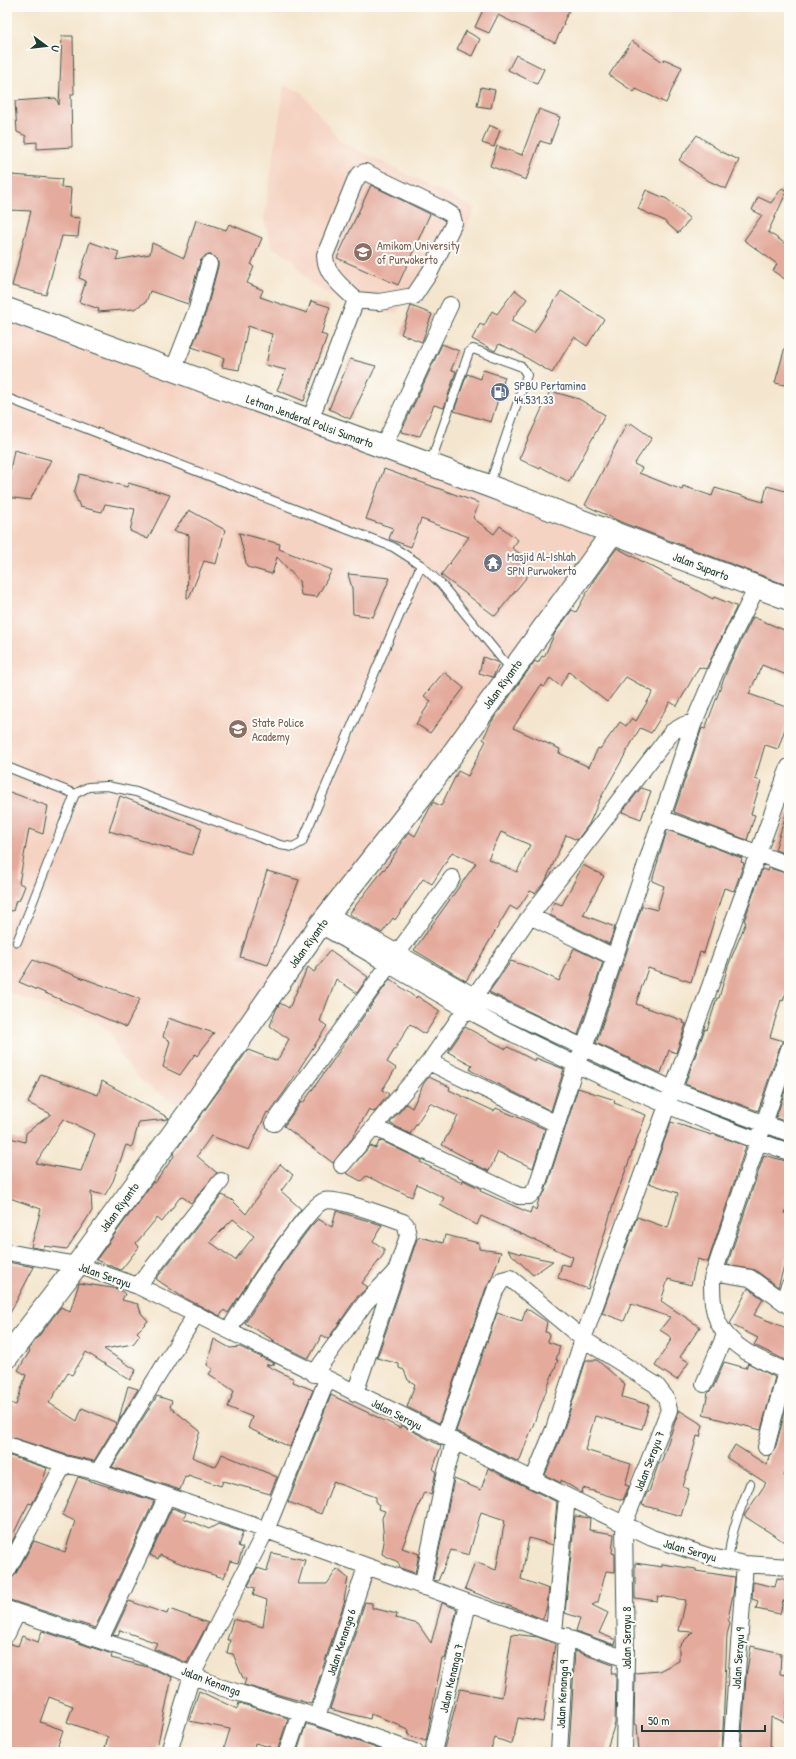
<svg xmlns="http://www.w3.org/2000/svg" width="796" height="1759" viewBox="0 0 796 1759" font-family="'Patrick Hand',sans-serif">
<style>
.built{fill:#f5d3c2}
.building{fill:#e4ab9d;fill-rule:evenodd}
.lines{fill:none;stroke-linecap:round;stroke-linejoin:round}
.lane-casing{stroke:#3f564b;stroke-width:10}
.street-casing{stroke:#3f564b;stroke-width:18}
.secondary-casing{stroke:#3f564b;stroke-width:24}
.path{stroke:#3f564b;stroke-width:2.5;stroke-dasharray:3 3;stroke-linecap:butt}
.lane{stroke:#fff;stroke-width:8}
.street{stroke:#fff;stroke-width:16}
.secondary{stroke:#fff;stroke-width:22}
.labels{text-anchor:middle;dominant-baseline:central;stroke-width:4;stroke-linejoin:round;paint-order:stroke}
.education-label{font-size:12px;fill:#785e54;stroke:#fdfcf7;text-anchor:start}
.service-label{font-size:12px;fill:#4e5e75;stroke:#fdfcf7;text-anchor:start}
.street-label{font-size:12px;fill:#1f3d34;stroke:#fdfcf7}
.worship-label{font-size:12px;fill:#5b616d;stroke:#fdfcf7;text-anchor:start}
</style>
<rect width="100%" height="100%" fill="#fdfcf7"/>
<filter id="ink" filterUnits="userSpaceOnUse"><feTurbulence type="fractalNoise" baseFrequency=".025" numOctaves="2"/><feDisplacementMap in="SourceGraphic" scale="8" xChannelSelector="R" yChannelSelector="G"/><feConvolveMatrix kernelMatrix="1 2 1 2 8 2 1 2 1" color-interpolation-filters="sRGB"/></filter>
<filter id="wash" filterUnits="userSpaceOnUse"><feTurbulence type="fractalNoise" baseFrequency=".012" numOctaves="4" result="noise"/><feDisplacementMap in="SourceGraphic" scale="16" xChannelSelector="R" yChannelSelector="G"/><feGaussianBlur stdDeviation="0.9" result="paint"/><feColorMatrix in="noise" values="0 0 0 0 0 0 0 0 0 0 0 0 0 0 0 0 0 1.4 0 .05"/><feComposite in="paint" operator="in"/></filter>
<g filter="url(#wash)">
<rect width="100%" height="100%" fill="#f4e6ce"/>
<path class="built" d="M284 86 301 91 340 141 475 208 467 228 453 246 430 267 397 313 364 311 324 412 306 405 347 305 309 282 291 258 272 247 264 220Z
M7 309 613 532 188 1113 140 1080 120 1055 111 1033 93 1018 54 1008 7 992Z"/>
<g id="blocks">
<path class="building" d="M482 7H571L563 23 564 24 555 43 498 15 489 33 475 27 484 8Z
M466 31 480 39 472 56 457 49Z
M62 36H73L74 94H71L72 147 37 149V142L26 143V136L17 132 15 101 56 98 59 105Z
M632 41 663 62 664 59 682 67 666 103 636 89 634 92 609 75Z
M516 55 544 69 537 84 508 70Z
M481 87 495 90 491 108 477 106Z
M539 109 560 117 550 144 540 141 526 180 490 166 497 146 522 155Z
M489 125 500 130 494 147 482 143Z
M697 135 722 152 739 160 726 189 709 181 679 160Z
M12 175 62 179 61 187 71 188 69 217 80 218 78 237 62 236 46 295 12 286 31 211 9 210Z
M371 185 430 214 398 285 337 258Z
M782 188 787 191 768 232 789 246V282L773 271 777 264 744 240 762 215 752 210 758 197 771 203Z
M646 190 667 199 690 219 678 233 663 220 638 209Z
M196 220 226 230 229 224 262 238 251 265 254 267 247 283 263 290 260 297 307 313 311 301 330 307 321 334 327 336 304 401 277 390 286 370 266 365 272 334 248 326 239 370 222 367 224 358 192 347 206 312 218 266V261L212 255H206L200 261 188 304 150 291 146 302 134 309 98 312 99 309 79 302 86 281 79 278 90 242 119 252 116 260 150 254 152 243 184 258Z
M515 290 527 299 511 321 534 333 561 291 604 319 587 346 574 337 552 373 513 350 499 344 495 351 472 339 480 324 484 326 492 311 497 314Z
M411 306 432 314 422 342 401 334Z
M442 344 459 351 451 370 456 371 444 408 434 405 420 436 401 432Z
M785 347 789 348V386L775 383Z
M350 359 376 366 350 419 329 409Z
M483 370 505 377 491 422 454 411 467 374 481 379Z
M550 391 579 399 605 415 569 482 541 467 540 469 519 459Z
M627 423 630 425 631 423 652 438 634 464 642 468 639 473 682 490 683 486 712 496 715 488 763 502 767 486 789 492V586L621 522 585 505Z
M14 450 51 460 30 500 7 497V486Z
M384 469 479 503 473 518 494 534 500 526 518 540 512 548 528 559 522 567 530 573 495 616 441 575 469 537 421 519 411 547 389 539 393 528 366 519Z
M80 474 127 487 128 483 170 495 148 539 130 531 135 509 105 504 102 512 80 507 74 493Z
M189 510 225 530 216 564 204 561 189 598H187L189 535 174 531Z
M239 533 280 544 279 549 332 570 317 597 301 595 299 581 277 557 272 574 247 567Z
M617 548 713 599 714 597 736 606V608L706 669 699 667 677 706 670 702 651 733 640 728 600 799 589 824 577 840 566 835 545 882 535 893 530 891 517 910 510 906 466 981 414 950 476 863 452 852 432 884 423 879 395 920 393 918 382 933 349 914 384 869H385L409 832 415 836 433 802 441 806 458 771 468 776 486 741 483 739 492 721 535 661 538 663 542 656 544 657 555 633 572 610 576 612 594 580ZM569 672 607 702 626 677 653 692 636 721 632 718 626 726 620 722 600 749 598 748 589 767 559 753 560 749 513 728 541 685 544 687 550 678 560 686ZM501 832 530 845 517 872 488 859Z
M348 574 390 578 373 617 353 614 352 588Z
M753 617 789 632V676L762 665 749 694 789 708V717L778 749 765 745 755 779 761 781 751 814 755 815 747 840 674 812 702 728 705 729 729 665Z
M483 657 499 663 493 677 479 673Z
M444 672 464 688 430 733 416 724 431 701 424 696Z
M641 788 651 791 641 819 622 812Z
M7 791 48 806 43 834 29 829 19 883 25 886 19 901 16 900 13 911 7 910Z
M120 796 202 828 192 855 109 831Z
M786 814 789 815V855L775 850Z
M667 830 742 858 741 862 744 863 734 891 724 888 704 953 700 952 691 982 648 968 636 1004 684 1021 683 1023 686 1024 676 1053 669 1050 661 1073 596 1043 642 906 657 910 664 886 652 881Z
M583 865 604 876 583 915 615 927 609 944 550 915 554 902 562 905Z
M769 868 789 874V984L783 1001 781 1000 770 1037 784 1041 780 1046 758 1111 685 1084 705 1029 707 1030 717 998H719L728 966 746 922 744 921 762 869 768 871Z
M267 871 299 880 268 965 240 957Z
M574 948 603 962 578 1035 489 992 511 961 532 968 559 981Z
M330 950 368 977 357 993 336 979 320 1021 327 1026 285 1091 269 1113 267 1112 249 1150 211 1136 197 1156 217 1173 191 1203 181 1196 162 1222 157 1218 136 1243 139 1247 121 1270 96 1260 153 1182 155 1183 174 1156 173 1154 248 1050 277 1061 289 1039 270 1026 276 1010 280 1003 289 1008 308 967 314 972Z
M33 960 140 999 126 1027 19 982Z
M390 979 416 998 417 996 440 1011 425 1034 410 1024 387 1062 396 1068 382 1090 389 1094 374 1112 369 1109 351 1140 333 1163 284 1126 301 1102 303 1103Z
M168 1018 214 1033 197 1056 195 1054 180 1075 163 1067 170 1041 163 1037Z
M465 1027 506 1049 508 1047 535 1061 536 1058 564 1069 551 1111 470 1070 472 1065 448 1052Z
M41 1074 98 1095 102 1081 169 1118 168 1119 139 1122 132 1147 126 1145 113 1181 105 1195 91 1192 92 1211 67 1249 44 1246 43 1249 31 1247 41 1209 7 1197V1137L25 1142 26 1133 51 1114 28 1103ZM63 1119 95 1134 81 1171 36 1163Z
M429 1077 450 1087 449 1090 494 1111 496 1108 545 1129 533 1168 498 1152 489 1171 471 1163 472 1161 442 1145 458 1116 430 1103 410 1134 393 1125 390 1123 406 1104 412 1108 424 1083Z
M789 1079V1123L776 1118Z
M578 1088 615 1100 614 1103 646 1115 614 1202 588 1289 558 1278 562 1264 570 1266 573 1257 481 1216 477 1225 440 1205 444 1198 417 1184 412 1197 366 1176 361 1181 346 1173 370 1146 376 1148 379 1142 382 1141 421 1160 420 1162 462 1183 463 1180 481 1189 480 1191 530 1213 532 1207 536 1210 539 1199 545 1192Z
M671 1122 712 1135 713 1134 746 1146 708 1262 697 1259 691 1285 668 1279 661 1301 700 1327 680 1357 689 1362 677 1380 655 1366 672 1338 660 1330 670 1317 631 1304 624 1321 602 1313 637 1217 668 1228 678 1193 649 1183Z
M764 1155 789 1162V1200L785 1214 789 1216V1250L778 1287 755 1270 727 1265Z
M280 1164 293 1175 281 1191 301 1209 267 1254 228 1313 224 1310 220 1316 181 1296 156 1279 222 1195 232 1200 246 1214ZM233 1219 254 1236 235 1260 210 1242Z
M336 1211 382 1225 373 1241 384 1249V1254L362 1283 368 1287 357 1297 328 1339 322 1335 309 1358H307L272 1341H275L245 1323 282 1265 311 1226 318 1219 332 1227Z
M445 1235 479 1243V1249L501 1252 491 1280 486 1288 439 1423 407 1407 415 1384 408 1380 404 1370 399 1368V1364L377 1358 417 1239 420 1237 443 1243Z
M507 1250 534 1257 553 1261 533 1275Z
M7 1262 34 1267 7 1319Z
M79 1283 119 1289 125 1294 122 1300 138 1304 141 1313 148 1321 137 1332 140 1335 133 1344 104 1349 136 1370 130 1380 86 1352 72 1375 68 1373 49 1403 77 1421 82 1408 117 1423 94 1461 67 1455 7 1436V1402L16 1405 26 1375 18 1370 30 1351 28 1350 61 1307 70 1312Z
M748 1288 763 1299 754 1315 789 1329V1362L754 1345 758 1338 730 1324Z
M526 1308 547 1322 545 1332 549 1333 548 1342 560 1346 556 1360H558L519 1462 456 1431 497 1313 522 1321Z
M214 1339 230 1348 240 1347 275 1364 266 1365 294 1379 293 1382 313 1390 290 1447 248 1428 252 1417 228 1407 234 1391 209 1374 213 1369 207 1365Z
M586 1360H597L625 1384 622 1397 649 1405 642 1429 595 1416 585 1450 631 1464 625 1485 629 1486 623 1500 583 1488 582 1493 561 1480V1483L545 1475 563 1432Z
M724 1362 746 1368 748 1363 775 1377 761 1430 703 1415 708 1393 713 1388Z
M128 1386 138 1389 118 1422Z
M331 1395 400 1428 401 1425 441 1446 433 1469 436 1471 431 1495 424 1492 402 1548 419 1554 415 1573 400 1568 398 1562 382 1554 384 1542 382 1518 385 1511 378 1509 379 1505 376 1503V1497L333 1482 321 1514 288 1502Z
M157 1396 172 1401 170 1407 200 1431 192 1457 216 1467 222 1454 277 1477 270 1494 223 1481 221 1486 188 1475 187 1477 185 1476 180 1490 112 1467Z
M789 1397V1458L784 1476 789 1479V1545L744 1516 766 1483 727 1458 735 1445 767 1465 769 1456 775 1449Z
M679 1410 703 1425 700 1437 697 1436 683 1487 689 1489 681 1516 642 1505 647 1492H649L659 1462 661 1463Z
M7 1455 47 1468 40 1489 32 1504 29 1503 21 1518 14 1533 16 1534 7 1551Z
M488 1468 557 1502 553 1545 529 1538 521 1579 549 1589 547 1606 543 1619 465 1589 475 1562 496 1570 505 1520 481 1512 469 1555 451 1550 438 1581 433 1580 454 1479 481 1490Z
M78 1477 154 1501 95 1628 7 1599 8 1580 15 1575 34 1541 65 1552 75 1521 62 1515Z
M172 1508 186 1513 183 1518 209 1529 218 1524 243 1532 238 1546 243 1548 238 1563 230 1561 224 1578 197 1570 160 1555 158 1559 150 1555Z
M575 1516 590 1518 589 1530 614 1534 612 1553 615 1554V1572L606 1571 598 1602 592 1605 608 1613 599 1633 616 1640 615 1645 576 1631 580 1618 565 1613Z
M272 1553 305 1560 298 1584H327L337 1569 348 1578 344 1600H345L311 1704 244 1685 246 1679 243 1678 233 1654 227 1653 230 1640H227L233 1619 263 1627 267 1600 253 1595 255 1588 248 1586 257 1568 267 1571Z
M635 1563 662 1567V1564L696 1569V1571L735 1577 733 1594 728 1619 730 1623 727 1635 722 1752H639L637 1725 634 1724 635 1673 659 1671 679 1661V1646L693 1632 679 1631 686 1600 658 1596 657 1601 635 1598Z
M777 1578 789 1580V1602L783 1601 780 1614 756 1609 758 1601 752 1599 753 1582 775 1587Z
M129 1601 167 1614 169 1609 208 1623 187 1663 154 1649 157 1643 120 1630 118 1636 113 1635Z
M365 1602 372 1603V1608L397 1614 396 1618 418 1624 431 1643 442 1603 457 1609 445 1659 442 1658 426 1741 408 1735 409 1730 400 1727V1725L371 1714 370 1719 330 1709Z
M42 1631 112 1654 111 1658 148 1667 172 1677 156 1752H104L108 1737 67 1722 73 1706 49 1697 40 1722 63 1730 57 1748 54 1752H7V1643L18 1646 22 1636 38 1642Z
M512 1634 538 1637 555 1644 543 1722 518 1718 512 1744 495 1738 490 1752H443L460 1689 502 1697Z
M751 1646 781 1653 780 1674 786 1675 789 1685 785 1722 771 1717 770 1752H741L746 1676Z
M575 1651 613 1665 611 1674H616L615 1723 606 1752H569Z
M199 1691 237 1709 239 1703 288 1718 278 1749 255 1743 253 1752H223L230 1729 189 1721Z
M306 1724 314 1726 387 1752H297Z"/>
</g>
</g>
<g filter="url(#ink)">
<use href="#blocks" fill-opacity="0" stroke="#3f564b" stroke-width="1"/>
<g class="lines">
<defs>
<path id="lane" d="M7 398 393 547 421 565 441 584 502 659 512 669
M430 464 469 352 473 349 476 350 522 367 527 375 489 486
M7 767 75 794 88 787 107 786 136 792 280 845 293 847 302 842 308 828 421 565
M17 942 75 794
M729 1561C729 1534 741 1509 750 1484"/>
<path id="street" d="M173 371 197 309 209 264
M310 420 356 300C343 287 325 275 325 255L355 181 360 174 365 172 444 210 452 215 454 223 430 272 414 296 379 302 356 300
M383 447 450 305
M694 722 684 725 672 732 530 916 429 1062 374 1127 519 1196H529L536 1189 576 1064 584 1048 694 722 720 661 757 587
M661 818 789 865
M328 914 474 996 674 1090 789 1133
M530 916 614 957
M320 925C369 952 417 982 466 1009 570 1065 678 1113 789 1152
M789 1049 712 1279C712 1293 712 1306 717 1319 727 1347 763 1362 789 1372
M429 1062 557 1124
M274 1123 452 878
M342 1165 374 1127
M7 1252 77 1265 138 1286 652 1538 711 1557 745 1564 789 1567
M714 1272 750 1278 789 1306
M138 1286 221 1181
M783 1301 789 1286
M229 1330C241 1310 307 1205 324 1201 336 1197 388 1217 403 1222L406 1225 408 1236 355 1393
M314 1374 365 1303 395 1272
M704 1384 725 1335
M444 1437 495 1291 502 1280 510 1278 583 1339 656 1385 666 1398 669 1410 624 1524 626 1659 624 1752
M7 1445 64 1464 98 1472 266 1530 626 1659
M766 1447 786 1371
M98 1472 196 1314
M533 1480 554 1429 583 1339 789 767
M7 1571 64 1464
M422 1587 445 1475 454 1442
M7 1609 141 1654 223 1688 317 1717 415 1752
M554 1632 567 1497
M7 1634 17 1613
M100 1640 167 1496
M317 1717 366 1567
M169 1752 192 1675 266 1530 327 1380
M287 1752 300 1713
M433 1752 468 1604
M559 1752 566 1636
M731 1752 745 1564"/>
<path id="secondary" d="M7 309 489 486 789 599
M7 1357 77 1265 188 1113 320 925 427 789 613 532"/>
</defs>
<use href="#lane" class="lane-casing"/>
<use href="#street" class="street-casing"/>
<use href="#secondary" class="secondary-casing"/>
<path class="path" d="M585 10 587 7"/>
<use href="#lane" class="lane"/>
<use href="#street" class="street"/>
<use href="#secondary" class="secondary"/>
</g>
</g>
<defs>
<symbol id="university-disc" viewBox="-11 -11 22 22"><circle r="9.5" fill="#8d6e63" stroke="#fdfcf7"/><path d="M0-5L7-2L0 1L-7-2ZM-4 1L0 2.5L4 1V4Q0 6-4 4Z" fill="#fff"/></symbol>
<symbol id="fuel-disc" viewBox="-11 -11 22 22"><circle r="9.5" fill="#5c6f8a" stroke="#fdfcf7"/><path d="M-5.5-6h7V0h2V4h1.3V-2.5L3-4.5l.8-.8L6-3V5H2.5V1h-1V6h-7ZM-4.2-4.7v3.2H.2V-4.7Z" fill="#fff"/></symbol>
<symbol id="temple-disc" viewBox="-11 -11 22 22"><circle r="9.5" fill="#6b7280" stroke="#fdfcf7"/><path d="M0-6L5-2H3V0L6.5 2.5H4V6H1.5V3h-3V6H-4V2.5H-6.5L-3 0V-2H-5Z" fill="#fff"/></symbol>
</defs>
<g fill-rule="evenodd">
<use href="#university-disc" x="352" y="241" width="22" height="22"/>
<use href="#fuel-disc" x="489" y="381" width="22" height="22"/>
<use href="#temple-disc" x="482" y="552" width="22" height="22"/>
<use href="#university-disc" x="227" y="718" width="22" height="22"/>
</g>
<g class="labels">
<g class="education-label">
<text x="377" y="245">Amikom University<tspan x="377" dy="14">of Purwokerto</tspan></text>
<text x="252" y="722">State Police<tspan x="252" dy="14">Academy</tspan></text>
</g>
<g class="service-label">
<text x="514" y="385">SPBU Pertamina<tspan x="514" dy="14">44.531.33</tspan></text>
</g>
<g class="street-label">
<text transform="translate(310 421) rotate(20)">Letnan Jenderal Polisi Sumarto</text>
<text transform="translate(701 566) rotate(21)">Jalan Suparto</text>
<text transform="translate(502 684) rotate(-54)">Jalan Riyanto</text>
<text transform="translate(308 943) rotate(-54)">Jalan Riyanto</text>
<text transform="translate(119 1207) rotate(-54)">Jalan Riyanto</text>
<text transform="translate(105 1275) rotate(19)">Jalan Serayu</text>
<text transform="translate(397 1414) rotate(27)">Jalan Serayu</text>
<text transform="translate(649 1461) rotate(-69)">Jalan Serayu 7</text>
<text transform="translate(690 1550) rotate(16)">Jalan Serayu</text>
<text transform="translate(626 1638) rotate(-90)">Jalan Serayu 8</text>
<text transform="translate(341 1642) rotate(-72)">Jalan Kenanga 6</text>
<text transform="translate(738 1658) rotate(-86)">Jalan Serayu 9</text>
<text transform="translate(451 1678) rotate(-77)">Jalan Kenanga 7</text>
<text transform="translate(211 1681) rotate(21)">Jalan Kenanga</text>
<text transform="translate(562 1694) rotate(-87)">Jalan Kenanga 9</text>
</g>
<g class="worship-label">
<text x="507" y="556">Masjid Al-Ishlah<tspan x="507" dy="14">SPN Purwokerto</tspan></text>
</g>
</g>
<rect width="796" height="1759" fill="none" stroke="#fdfcf7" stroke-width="24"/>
<g transform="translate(46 46) rotate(105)" stroke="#fdfcf7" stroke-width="3" paint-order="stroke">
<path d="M0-3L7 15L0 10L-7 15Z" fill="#1f3d34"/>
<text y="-6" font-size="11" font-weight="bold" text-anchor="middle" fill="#1f3d34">U</text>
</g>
<path d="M642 1725v6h123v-6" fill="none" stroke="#1f3d34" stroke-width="2"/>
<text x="648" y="1725" font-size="12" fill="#1f3d34" stroke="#fdfcf7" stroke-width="3" paint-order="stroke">50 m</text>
</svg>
